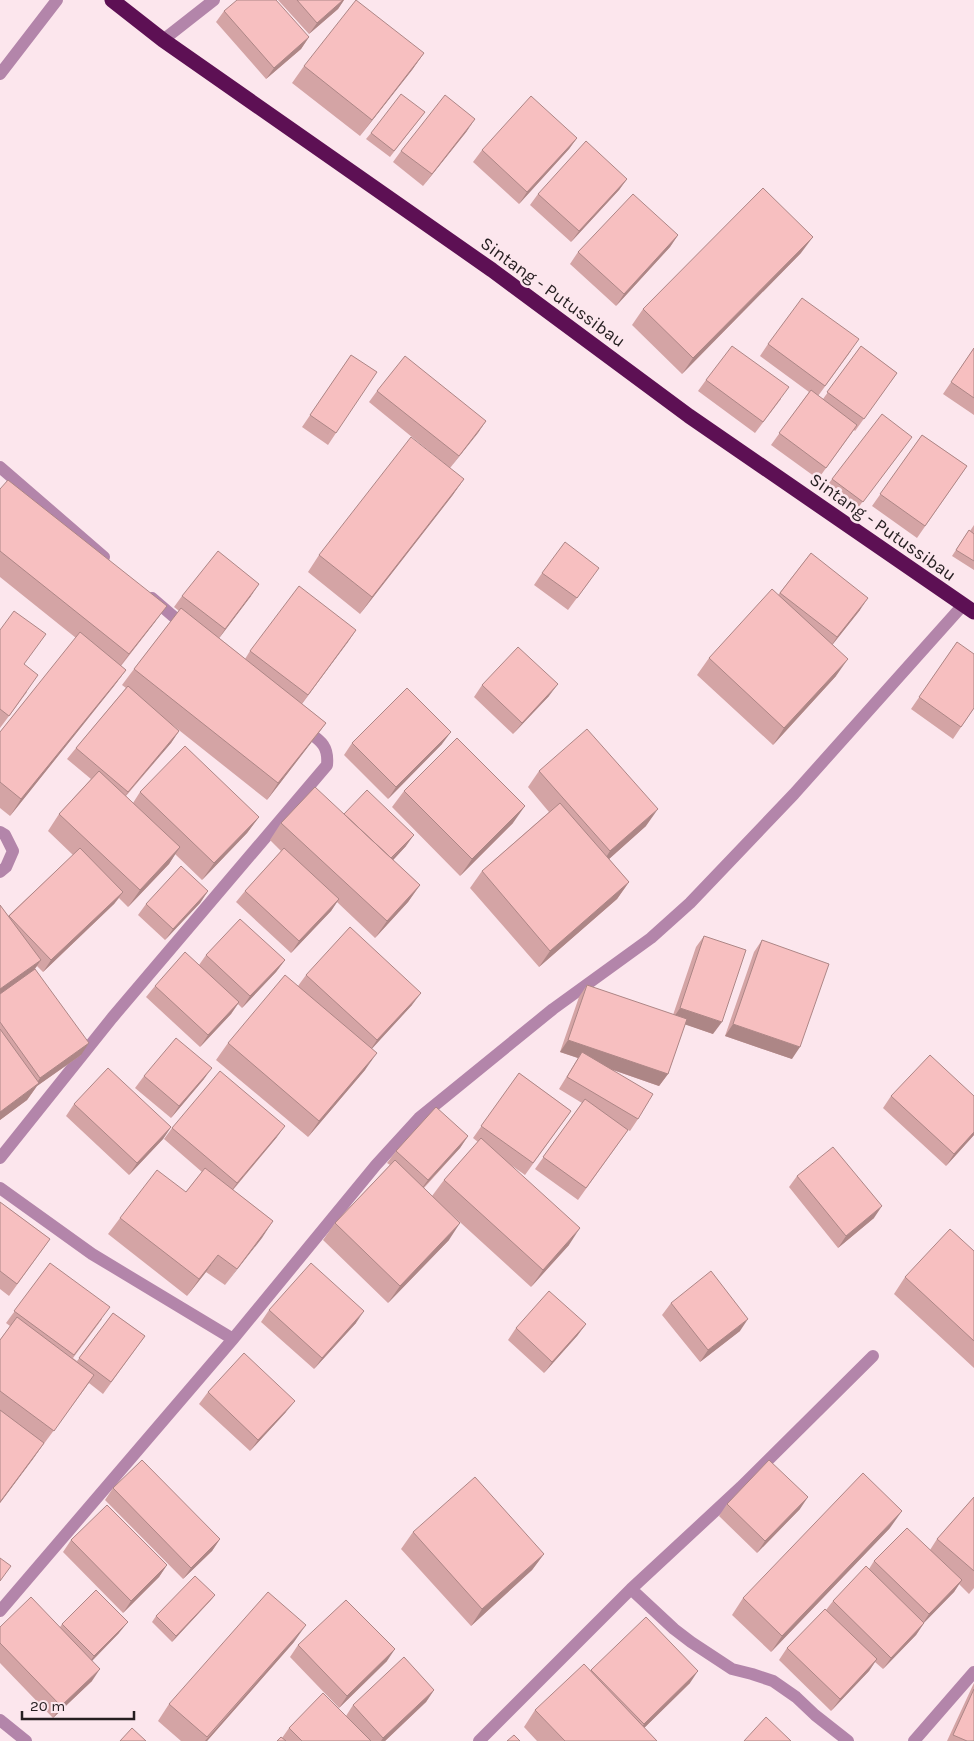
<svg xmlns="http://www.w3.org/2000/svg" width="974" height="1741" viewBox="0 0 974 1741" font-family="Karla,sans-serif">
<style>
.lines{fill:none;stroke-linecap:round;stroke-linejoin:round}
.street{stroke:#b385aa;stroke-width:12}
.highway{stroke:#5d1054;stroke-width:15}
.wall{fill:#d4a4a5}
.shaded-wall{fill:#ad8686}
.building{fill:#f7bfc0;stroke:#ad8686}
.labels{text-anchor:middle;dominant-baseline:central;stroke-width:5;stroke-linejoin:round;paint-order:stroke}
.street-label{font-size:18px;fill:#251e20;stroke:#fce6ed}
</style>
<rect width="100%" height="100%" fill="#fce6ed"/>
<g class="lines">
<path class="street" d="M163 40 214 0
M0 74 57 0
M0 467 104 557
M152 598 188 629
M0 832 5 835 13 851 6 867 0 872
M0 1158 112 1018 327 765C329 744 319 740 303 728
M0 1188 92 1254 233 1339
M631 1589 674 1629 691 1642 732 1669 752 1674 773 1681 796 1697 815 1715 848 1741
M0 1611 233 1339 376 1165 419 1118 553 1009 651 938 690 903 794 794 963 605
M0 1720 26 1741
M479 1741 631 1589 741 1487 873 1356
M914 1741 974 1672"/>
<path class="highway" d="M112 0 163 40 492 270 689 416 974 612"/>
</g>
<path class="wall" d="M278 0H344L338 9 309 34Z
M224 11 309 37 301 49 266 79 216 22Z
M424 53 412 70 360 136 292 83 304 66Z
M425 112 390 157 366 139 371 133Z
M467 131 423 186 393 162 401 151Z
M577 138 569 149 519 204 473 162 482 150Z
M627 179 619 190 571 242 530 205 538 194Z
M678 235 670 247 616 306 570 264 578 252Z
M801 253 682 374 632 325 643 309Z
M768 344 851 351 818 396 823 399 861 346 897 373 855 431 854 430 818 479 771 445 809 392 760 356Z
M974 348V415L943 394Z
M351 355 336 433 328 445 302 427Z
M706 380 781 399 755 433 698 391Z
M377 391 486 421 450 468 369 402Z
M922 435 967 466 917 538 872 506Z
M904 448 854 513 824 490 832 479Z
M464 479 452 496 360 614 308 572 319 555Z
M0 489 155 622 121 666 126 670 114 686 10 816 0 808V732L76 638 0 577Z
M974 525V570L952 556 969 530 970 531Z
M811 553 860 610 832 645 836 676 773 745 697 675 709 658 778 595Z
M542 573 591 579 568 610 534 585Z
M182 596H251L219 638 245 659 250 651 356 630 302 704 326 723 314 739 267 800 170 723 179 731 171 743 126 796 133 803 140 792 259 817 247 833 202 880 175 854 169 864 128 907 119 898 114 904 43 972 37 966 35 969 81 1055 37 1086 27 1100 0 1120V905L8 916 73 855 48 831 59 814 91 779 67 759 76 748 126 688 122 685 134 669 179 611 174 607Z
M0 630 25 665 27 692 0 728Z
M957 642 974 708 953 739 911 709Z
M482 685 549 696 513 734 474 697Z
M352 743 442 744 388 799 344 755Z
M539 771 646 826 609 859 629 882 617 899 539 967 470 888 482 871 549 812 528 787Z
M404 791 513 823 460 876 392 807Z
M344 814 406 846 393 860 420 885 408 902 375 938 337 902 331 911 291 953 236 902 245 891 281 851 270 840 281 823Z
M208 891 200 903 165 940 138 915 146 904Z
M704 936 713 1034 685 1024 668 1074 659 1086 613 1070 638 1119 630 1131 625 1128 628 1130 578 1200 535 1169 582 1103 559 1089 578 1058 560 1052 579 997 587 985 673 1015 696 947Z
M762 940 792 1059 725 1036 754 952Z
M206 955 285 960 276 972 242 1008 238 1004 231 1014 200 1047 146 997 155 986 199 965Z
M306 975 412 1005 372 1048 365 1070 308 1137 216 1060 228 1043 298 986Z
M519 1073 571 1111 525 1175 511 1165 569 1245 531 1287 450 1213 449 1240 388 1303 323 1240 335 1223 390 1165 387 1163 396 1151 468 1136 460 1148 424 1188 432 1196 444 1180 478 1142 473 1138Z
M144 1076 204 1079 171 1118 135 1088Z
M891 1096H974V1135L946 1166 883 1108Z
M74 1104 171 1127 163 1139 129 1175 66 1116Z
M172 1128 277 1137 233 1190 273 1221 225 1285 206 1272 187 1296 108 1234 120 1218 186 1192 202 1172 164 1139Z
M797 1176 874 1218 838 1248 789 1187Z
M0 1202 50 1239 9 1296 0 1289Z
M974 1251V1368L894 1294 905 1277Z
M50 1263 102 1319 73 1358 77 1361 113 1313 145 1336 103 1394 89 1383 0 1503V1340L10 1326 6 1323Z
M671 1303 740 1331 700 1362 662 1315Z
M269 1310 356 1323 314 1369 261 1322Z
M586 1324 577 1336 544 1373 508 1340 516 1328Z
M208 1392 286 1412 250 1451 199 1404Z
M113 1488 220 1539 212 1551 183 1579 105 1500Z
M974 1497V1588L969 1594 959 1584 954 1592 924 1622V1623L916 1635 883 1669 875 1662 869 1671 831 1711 779 1660 787 1648 826 1610 833 1601 869 1569 874 1561 930 1550 937 1539Z
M727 1504 800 1509 757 1553 719 1516Z
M890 1528 771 1652 732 1615 743 1598Z
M413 1532 544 1554 532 1570 471 1626 401 1549Z
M71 1540 167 1565 159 1577 123 1613 63 1552Z
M215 1595 210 1601 172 1642 152 1622 156 1616Z
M62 1624 119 1633 92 1661V1681L53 1718 0 1663V1627H60Z
M294 1642 207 1741H181L158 1721 169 1704Z
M298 1645 387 1661 339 1708 290 1657Z
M591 1670 690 1683 644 1728 657 1741H537L524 1727 535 1710 590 1671Z
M974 1683V1741H947L973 1685Z
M434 1690 426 1702 385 1741H277L282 1738 289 1728 346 1716 353 1705Z"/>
<path class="shaded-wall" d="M343 0H344L338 9 309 34 317 23Z
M309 37 301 49 266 79 274 68Z
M424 53 412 70 360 136 372 120Z
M475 119 467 131 423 186 432 174Z
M577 138 569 149 519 204 527 192Z
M627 179 619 190 571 242 579 231Z
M678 235 670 247 616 306 624 294Z
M813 237 801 253 682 374 693 358Z
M486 421 478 433 450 468 459 456Z
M464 479 452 496 360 614 372 597Z
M259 584 251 596 217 641 225 629Z
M868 598 860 610 829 649 837 637Z
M167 606 155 622 117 670 129 654Z
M356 630 348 642 300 706 308 695Z
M848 659 836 676 773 745 784 728Z
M126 670 114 686 10 816 21 799Z
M558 684 549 696 513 734 522 723Z
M326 723 314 739 267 800 278 783Z
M179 731 171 743 119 803 128 792Z
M451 732 442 744 388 799 396 787Z
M525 806 513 823 460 876 472 859Z
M658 809 646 826 599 868 610 851Z
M259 817 247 833 202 880 214 863Z
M414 835 406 846 382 872 390 860Z
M180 847 169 864 128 907 140 890Z
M629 882 617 899 539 967 550 951Z
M420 885 408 902 375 938 387 921Z
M208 891 200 903 165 940 173 929Z
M123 892 114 904 43 972 51 960Z
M339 899 331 911 291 953 299 941Z
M41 960 29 977 0 998V989Z
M285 960 276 972 242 1008 250 996Z
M421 993 412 1005 369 1052 377 1040Z
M239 1002 231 1014 200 1047 208 1035Z
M680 1008 722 1022 713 1034 672 1020Z
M733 1024 800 1047 792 1059 725 1036Z
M568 1040 668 1074 659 1086 579 1058 582 1052 578 1058 560 1052Z
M89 1043 81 1055 37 1086 27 1100 0 1120V1112L34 1087 40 1078Z
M377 1053 365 1070 308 1137 319 1121Z
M212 1068 204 1079 171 1118 179 1106Z
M285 1126 277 1137 229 1194 237 1183Z
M171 1127 163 1139 129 1175 137 1163Z
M974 1132V1135L946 1166 954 1154Z
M468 1136 460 1148 419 1192 428 1180Z
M882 1206 874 1218 838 1248 846 1236Z
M273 1221 262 1238 225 1285Z
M460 1223 449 1240 388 1303 400 1286Z
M580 1228 569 1245 531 1287 543 1270Z
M218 1255 206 1272 187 1296 199 1279Z
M364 1311 356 1323 314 1369 322 1358Z
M748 1319 740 1331 700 1362 708 1350Z
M586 1324 577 1336 544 1373 552 1362Z
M295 1401 286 1412 250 1451 258 1440Z
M44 1443 33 1459 0 1503V1502Z
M808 1497 800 1509 757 1553 765 1541Z
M902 1511 890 1528 771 1652 782 1636Z
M220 1539 212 1551 183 1579 191 1568Z
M544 1554 532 1570 471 1626 482 1609Z
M167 1565 159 1577 123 1613 131 1601Z
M962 1580 954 1592 921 1626 929 1614Z
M215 1595 210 1601 172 1642 176 1636Z
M128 1622 119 1633 85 1668 94 1656Z
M924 1623 916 1635 883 1669 891 1658Z
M306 1625 294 1642 207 1741H205Z
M395 1649 387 1661 339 1708 347 1696Z
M877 1659 869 1671 831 1711 840 1699Z
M100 1669 92 1681 53 1718 61 1706Z
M698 1671 690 1683 636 1736 644 1724Z
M434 1690 426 1702 385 1741H381L383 1738Z"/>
<path class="building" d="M237 0H276L309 37 274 68 224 11Z
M297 0H343L317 23Z
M356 0 424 53 372 120 304 66Z
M401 94 425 112 394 151 371 133Z
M445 95 475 119 432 174 401 151Z
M531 96 577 138 527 192 482 150Z
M586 141 627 179 579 231 538 194Z
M763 188 813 237 693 358 643 309Z
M633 194 678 235 624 294 578 252Z
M802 298 859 339 825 386 768 344Z
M732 346 789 387 763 422 706 380Z
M861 346 897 373 864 419 827 392Z
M974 348V398L951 382Z
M351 355 377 372 336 433 310 415Z
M405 356 486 421 459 456 377 391Z
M811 390 857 425 826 468 779 433Z
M882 414 912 437 863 502 832 479Z
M922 435 967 466 925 526 880 494Z
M411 437 464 479 372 597 319 555Z
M8 480 167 606 129 654 0 551V489Z
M969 530 974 534V561L956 550Z
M565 542 599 568 577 598 542 573Z
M218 551 259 584 225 629 182 596Z
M811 553 868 598 837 637 780 593Z
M299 586 356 630 308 695 250 651Z
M772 589 848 659 784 728 709 658Z
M181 608 326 723 278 783 134 669Z
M14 611 46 634 24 664 38 675 9 716 0 709V630Z
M80 632 126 670 21 799 0 782V732Z
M957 642 974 654V708L961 727 919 697Z
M518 647 558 684 522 723 482 685Z
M128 686 179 731 128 792 76 748Z
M407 688 451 732 396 787 352 743Z
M587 729 658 809 610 851 539 771Z
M457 738 525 806 472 859 404 791Z
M185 746 259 817 214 863 140 792Z
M99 771 180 847 140 890 59 814Z
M315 787 420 885 387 921 281 823Z
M367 790 414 835 391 858 344 814Z
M560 803 629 882 550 951 482 871Z
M80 848 123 892 51 960 9 916Z
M284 848 339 899 299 941 245 891Z
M181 866 208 891 173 929 146 904Z
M0 905 41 960 0 989Z
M240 919 285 960 250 996 206 955Z
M350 927 421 993 377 1040 306 975Z
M704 936 746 950 722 1022 680 1008Z
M762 940 829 964 800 1047 733 1024Z
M185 952 239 1002 208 1035 155 986Z
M35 969 89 1043 40 1078 0 1022V994Z
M285 975 377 1053 319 1121 228 1043Z
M587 985 687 1019 668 1074 568 1040Z
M0 1029 39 1083 0 1112Z
M176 1038 212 1068 179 1106 144 1076Z
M582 1052 653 1094 638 1119 567 1077Z
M930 1055 974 1096V1132L954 1154 891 1096Z
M108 1068 171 1127 137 1163 74 1104Z
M220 1071 285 1126 237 1183 172 1128Z
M519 1073 571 1111 533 1163 481 1126Z
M585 1099 628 1130 586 1188 543 1157Z
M436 1107 468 1136 428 1180 396 1151Z
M481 1138 580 1228 543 1270 444 1180Z
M833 1147 882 1206 846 1236 797 1176Z
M395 1160 460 1223 400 1286 335 1223Z
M205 1168 273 1221 237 1269 218 1255 199 1279 120 1218 157 1170 186 1192Z
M0 1202 50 1239 17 1284 0 1271Z
M950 1229 974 1251V1341L905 1277Z
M50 1263 110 1307 74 1355 14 1311Z
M311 1263 364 1311 322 1358 269 1310Z
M711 1271 748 1319 708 1350 671 1303Z
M549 1291 586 1324 552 1362 516 1328Z
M113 1313 145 1336 111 1382 79 1358Z
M17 1317 94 1375 54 1431 0 1391V1340Z
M244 1353 295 1401 258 1440 208 1392Z
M0 1410 44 1443 0 1502Z
M142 1460 220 1539 191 1568 113 1488Z
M769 1460 808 1497 765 1541 727 1504Z
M863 1473 902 1511 782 1636 743 1598Z
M475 1477 544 1554 482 1609 413 1532Z
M974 1497V1571L937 1539Z
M107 1505 167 1565 131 1601 71 1540Z
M907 1528 962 1580 929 1614 874 1561Z
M0 1558 11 1566 0 1581Z
M866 1566 924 1623 891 1658 833 1601Z
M195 1576 215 1595 176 1636 156 1616Z
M96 1590 128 1622 94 1656 62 1624Z
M268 1592 306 1625 207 1737 169 1704Z
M31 1597 100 1669 61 1706 0 1643V1627Z
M346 1600 395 1649 347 1696 298 1645Z
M825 1609 877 1659 840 1699 787 1648Z
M646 1617 698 1671 644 1724 591 1670Z
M404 1657 434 1690 383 1738 353 1705Z
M584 1664 657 1741H565L535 1710Z
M974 1689V1741H967L953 1735Z
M323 1693 371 1741H302L289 1728Z
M766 1717 791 1741H744Z
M132 1728 146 1741H120Z
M514 1735 520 1741H507Z
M281 1737 286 1741H277Z"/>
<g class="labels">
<g class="street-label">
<text transform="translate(553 292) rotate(36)">Sintang - Putussibau</text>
<text transform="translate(883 527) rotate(35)">Sintang - Putussibau</text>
</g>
</g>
<path d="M22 1711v8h112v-8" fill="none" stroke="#251e20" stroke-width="2.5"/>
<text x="30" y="1711" font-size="15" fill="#251e20" stroke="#fce6ed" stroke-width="4" paint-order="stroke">20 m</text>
</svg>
